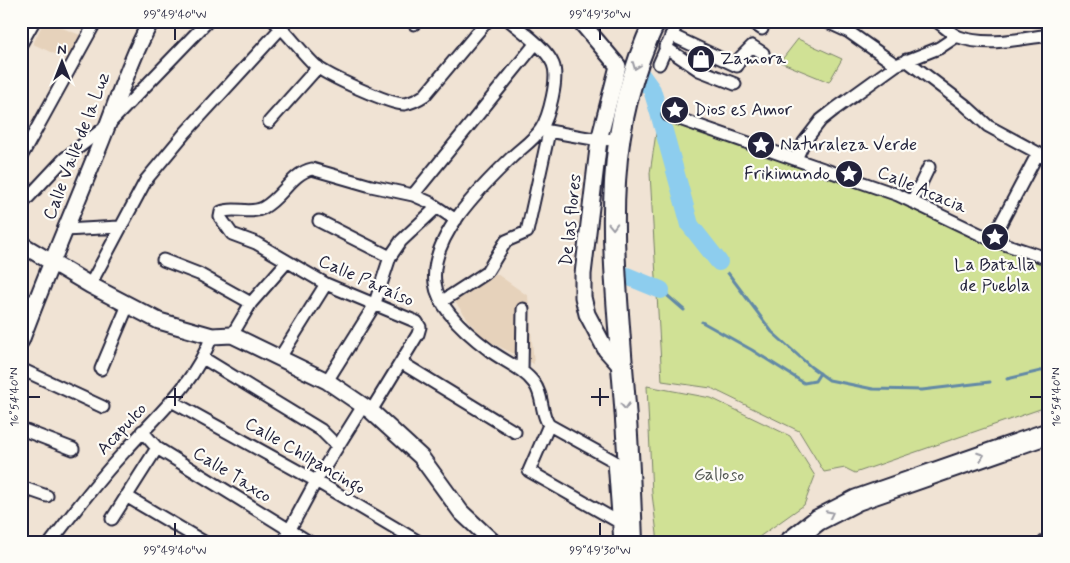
<svg xmlns="http://www.w3.org/2000/svg" width="1070" height="563" viewBox="0 0 1070 563" font-family="Mynerve,sans-serif">
<style>
.built{fill:#e6d2bb}
.green{fill:#d0e195;stroke:#798268}
.lines{fill:none;stroke-linecap:round;stroke-linejoin:round}
.stream{stroke:#6289a6;stroke-width:3}
.river{stroke:#8dcdee;stroke-width:18}
.street-casing{stroke:#22223b;stroke-width:15}
.secondary-casing{stroke:#22223b;stroke-width:19}
.highway-casing{stroke:#22223b;stroke-width:24}
.street{stroke:#fdfcf7;stroke-width:11}
.secondary{stroke:#fdfcf7;stroke-width:15}
.highway{stroke:#fdfcf7;stroke-width:20}
.oneway{stroke:#9a9aa2}
.ticks{fill:none;stroke:#22223b;stroke-width:2}
.labels{text-anchor:middle;dominant-baseline:central;stroke-width:4.5;stroke-linejoin:round;paint-order:stroke}
.poi-label{font-size:18px;fill:#22223b;stroke:#fdfcf7;text-anchor:start}
.street-label{font-size:18px;fill:#22223b;stroke:#fdfcf7}
.park-label{font-size:18px;fill:#565b56;stroke:#fdfcf7}
.neatline{fill:none;stroke:#22223b;stroke-width:2}
.ticks-label{font-size:12px;text-anchor:middle;fill:#22223b}
</style>
<rect width="100%" height="100%" fill="#f0e3d4"/>
<filter id="ink" filterUnits="userSpaceOnUse"><feTurbulence type="fractalNoise" baseFrequency=".02" numOctaves="2"/><feDisplacementMap in="SourceGraphic" scale="10" xChannelSelector="R" yChannelSelector="G"/><feConvolveMatrix kernelMatrix="1 2 1 2 8 2 1 2 1" color-interpolation-filters="sRGB"/></filter>
<g filter="url(#ink)">
<path class="built" d="M44 21 83 36 70 61 33 44Z
M497 274 528 296 534 364 482 338 455 302 454 297Z"/>
<path class="green" d="M798 39 842 59 829 82 780 62Z
M659 113 821 176 898 199 964 232 1049 265V406L855 473 845 468 824 472 799 431 711 388 662 381 650 173Z
M647 386 711 398 790 436 815 476 804 505 752 542H658L652 494Z"/>
<g class="lines">
<path class="stream" d="M728 273 772 332 811 367 829 380 873 389 922 390 990 382
M661 290 684 310
M702 322 752 350 804 383 815 381 820 373
M1007 379 1049 369"/>
<path class="river" d="M639 72 652 90 659 113 690 225 719 262
M617 258V272L661 290"/>
<defs>
<path id="street" d="M274 21C289 34 301 52 316 66 328 76 389 104 404 104 412 103 419 99 425 95L487 21
M510 21C523 32 547 49 553 64 559 78 549 117 541 129 534 140 520 149 511 158 480 188 429 238 435 283 438 309 469 335 489 350 503 361 523 368 534 383 544 396 540 413 549 425L614 461 620 542
M750 21 762 29
M825 21 849 32 896 65
M936 21C944 26 951 34 959 37 987 47 1020 39 1049 35
M414 24 416 21
M671 35 737 66 740 58 752 46 763 53
M21 44 34 21
M665 47 699 70 735 84
M906 60 965 105 988 126 1038 153 1049 161
M659 64 678 21
M668 115 898 195 992 240 1049 259
M269 122 318 67
M543 130 599 140 618 139
M21 157 96 21
M796 159 804 142 821 120 835 109 896 65 939 48 957 36
M413 195 536 43
M912 202 929 167
M21 205 65 158 108 125 208 21
M319 221 390 257
M65 230 119 227
M992 240 1038 153
M163 260 199 274 251 303
M90 285 146 180 185 133 281 28
M21 302 36 301
M441 302 487 272 506 241 527 232 549 132
M232 335 251 303 286 263
M203 358 321 430 337 446
M279 359 326 284
M402 363 515 432
M21 369 103 407
M101 369 128 305
M522 371 523 309
M327 381 374 306 390 257 401 241 436 208
M173 402 316 481 419 542
M371 411 418 334 420 327 417 322 326 284 256 243 232 234 220 217 221 212C234 206 249 215 263 208 282 198 292 173 312 169L371 186 413 195 429 202 456 220
M549 425 529 471 617 521
M21 429 73 449
M142 431 157 448 309 542
M21 487 47 496
M126 496 204 542
M21 507 26 489
M112 519 157 448
M51 542C75 510 99 479 126 450 160 412 193 386 212 336
M283 542 316 481 363 406
M1044 542 1049 539"/>
<path id="secondary" d="M580 21 618 66 599 140 583 274V297L587 314 606 350 623 369
M21 244 90 285 159 321 212 336 232 335 327 381 371 411 421 457 461 512 493 542
M21 341C45 276 73 212 99 147 116 105 129 62 151 21"/>
<path id="highway" d="M632 542C630 484 627 425 622 367 613 245 600 136 655 21
M790 542 818 520 857 500 1049 433"/>
</defs>
<use href="#street" class="street-casing"/>
<use href="#secondary" class="secondary-casing"/>
<use href="#highway" class="highway-casing"/>
<use href="#street" class="street"/>
<use href="#secondary" class="secondary"/>
<use href="#highway" class="highway"/>
</g>
<defs><path id="oneway-chevron" d="M-2-3.5L2.5 0L-2 3.5" fill="none" stroke-width="1.6" stroke-linecap="round" stroke-linejoin="round" transform="scale(1.25)"/></defs>
<g class="oneway">
<use href="#oneway-chevron" transform="translate(636 66) rotate(111)"/>
<use href="#oneway-chevron" transform="translate(613 226) rotate(88)"/>
<use href="#oneway-chevron" transform="translate(625 406) rotate(87)"/>
<use href="#oneway-chevron" transform="translate(981 456) rotate(-20)"/>
<use href="#oneway-chevron" transform="translate(830 514) rotate(-27)"/>
</g>
</g>
<path class="ticks" d="M175 28V40M600 28V40M175 388V406M600 388V406M28 397H40M166 397H183M591 397H609M1030 397H1042M175 523V536M600 523V536"/>
<defs>
<symbol id="shop-disc" viewBox="-11 -11 22 22"><circle r="9.5" fill="#22223b" stroke="#fdfcf7"/><path d="M-5-2.5h2.3a2.7 3.5 0 0 1 5.4 0H5L5.5 6h-11ZM-1.5-2.5h3a1.5 2.3 0 0 0-3 0Z" fill="#fff"/></symbol>
<symbol id="sight-disc" viewBox="-11 -11 22 22"><circle r="9.5" fill="#22223b" stroke="#fdfcf7"/><path d="M0-6L1.8-2.2L6-1.7L2.9 1.2L3.7 5.4L0 3.3L-3.7 5.4L-2.9 1.2L-6-1.7L-1.8-2.2Z" fill="#fff"/></symbol>
</defs>
<g fill-rule="evenodd">
<use href="#shop-disc" x="685" y="43" width="32" height="32"/>
<use href="#sight-disc" x="659" y="94" width="32" height="32"/>
<use href="#sight-disc" x="745" y="129" width="32" height="32"/>
<use href="#sight-disc" x="833" y="158" width="32" height="32"/>
<use href="#sight-disc" x="979" y="221" width="32" height="32"/>
</g>
<g class="labels">
<g class="poi-label">
<text x="720" y="59">Zamora</text>
<text x="694" y="110">Dios es Amor</text>
<text x="780" y="145">Naturaleza Verde</text>
<text x="830" y="174" text-anchor="end">Frikimundo</text>
<text x="995" y="265" text-anchor="middle">La Batalla<tspan x="995" dy="21">de Puebla</tspan></text>
</g>
<g class="street-label">
<text transform="translate(77 146) rotate(-69)">Calle Valle de la Luz</text>
<text transform="translate(922 190) rotate(23)">Calle Acacia</text>
<text transform="translate(571 220) rotate(-84)">De las flores</text>
<text transform="translate(366 281) rotate(24)">Calle Paraíso</text>
<text transform="translate(122 429) rotate(-47)">Acapulco</text>
<text transform="translate(305 456) rotate(30)">Calle Chilpancingo</text>
<text transform="translate(232 475) rotate(32)">Calle Taxco</text>
</g>
<g class="park-label">
<text x="719" y="475">Galloso</text>
</g>
</g>
<rect width="1070" height="563" fill="none" stroke="#fdfcf7" stroke-width="55"/>
<g transform="translate(62 62)" stroke="#fdfcf7" stroke-width="4" paint-order="stroke">
<path d="M0-4L9 19L0 12L-9 19Z" fill="#22223b"/>
<text y="-8" font-size="14" font-weight="bold" text-anchor="middle" fill="#22223b">N</text>
</g>
<rect x="28" y="28" width="1014" height="508" class="neatline"/>
<g class="ticks-label">
<text x="175" y="18">99°49'40"W</text>
<text x="600" y="18">99°49'30"W</text>
<text transform="translate(14 397) rotate(-90)" y="4">16°54'40"N</text>
<text transform="translate(1056 397) rotate(-90)" y="4">16°54'40"N</text>
<text x="175" y="554">99°49'40"W</text>
<text x="600" y="554">99°49'30"W</text>
</g>
</svg>
